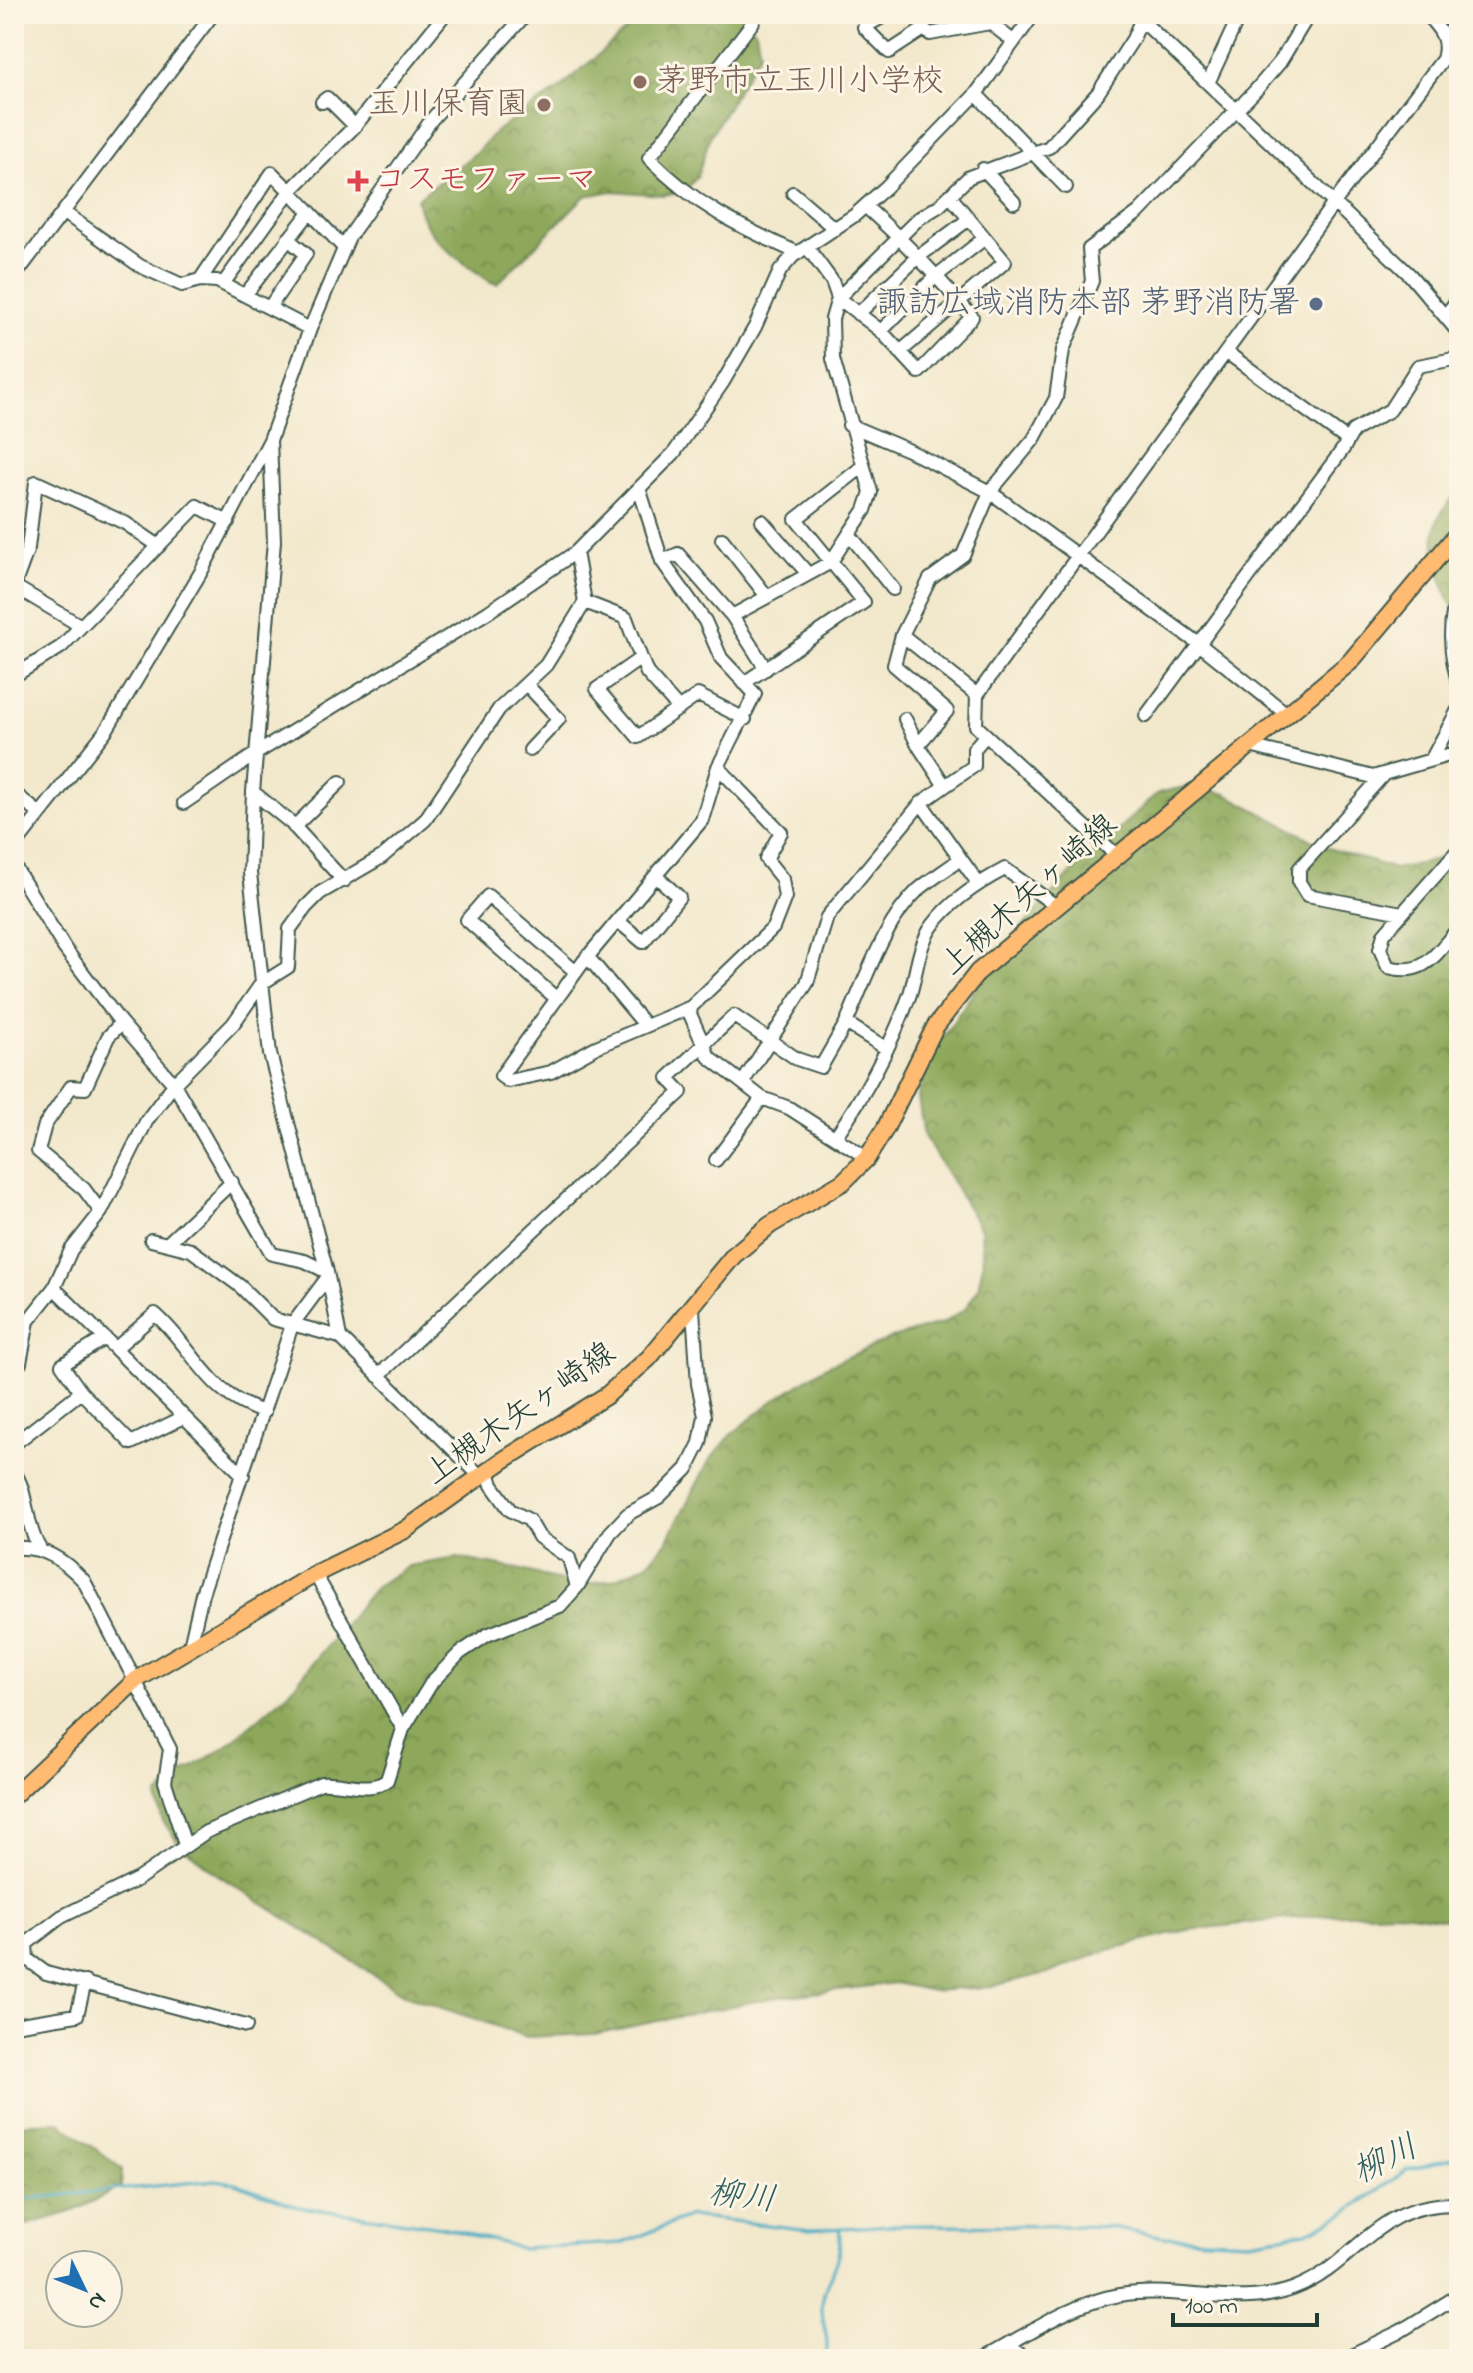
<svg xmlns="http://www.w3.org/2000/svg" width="1473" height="2373" viewBox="0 0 1473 2373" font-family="'Indie Flower','Klee One',sans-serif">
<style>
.forest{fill:url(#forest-crowns);stroke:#567247;stroke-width:2}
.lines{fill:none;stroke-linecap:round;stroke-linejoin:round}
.stream{stroke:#46acc6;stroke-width:3}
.minor-casing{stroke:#3f574b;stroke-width:16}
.major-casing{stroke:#3f574b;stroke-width:20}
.minor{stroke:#fff;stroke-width:12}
.major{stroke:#ffbb71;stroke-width:16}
.education-dot{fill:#8d6e63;stroke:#fcf5e5;stroke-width:3}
.health-dot{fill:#e0444e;stroke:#fcf5e5;stroke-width:3}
.service-dot{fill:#5c6f8a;stroke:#fcf5e5;stroke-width:3}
.labels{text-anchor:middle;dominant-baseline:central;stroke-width:6;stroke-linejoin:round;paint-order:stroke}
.education-label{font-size:32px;fill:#785e54;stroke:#fcf5e5;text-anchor:start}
.health-label{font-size:32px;fill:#be3a42;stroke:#fcf5e5;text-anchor:start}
.service-label{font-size:32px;fill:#4e5e75;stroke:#fcf5e5;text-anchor:end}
.street-label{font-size:32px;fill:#1f3d34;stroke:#fcf5e5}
.water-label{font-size:34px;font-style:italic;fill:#2b5e60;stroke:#fcf5e5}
</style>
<defs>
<pattern id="forest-crowns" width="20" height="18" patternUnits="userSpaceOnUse" patternTransform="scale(2)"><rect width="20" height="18" fill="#8da85a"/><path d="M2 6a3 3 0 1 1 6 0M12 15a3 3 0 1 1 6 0" fill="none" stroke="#738a4b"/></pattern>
</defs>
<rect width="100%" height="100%" fill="#fcf5e5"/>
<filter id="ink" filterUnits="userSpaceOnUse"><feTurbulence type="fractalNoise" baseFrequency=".0125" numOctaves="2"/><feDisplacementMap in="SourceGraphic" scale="16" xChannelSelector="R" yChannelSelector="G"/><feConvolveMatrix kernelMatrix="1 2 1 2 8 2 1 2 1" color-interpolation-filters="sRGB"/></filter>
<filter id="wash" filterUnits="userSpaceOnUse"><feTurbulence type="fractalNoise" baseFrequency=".006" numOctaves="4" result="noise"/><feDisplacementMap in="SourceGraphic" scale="32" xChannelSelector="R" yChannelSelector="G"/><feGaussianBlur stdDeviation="1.8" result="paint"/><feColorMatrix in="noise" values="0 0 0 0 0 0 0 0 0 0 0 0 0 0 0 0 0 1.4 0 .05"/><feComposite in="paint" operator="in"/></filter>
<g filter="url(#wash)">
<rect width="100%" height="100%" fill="#f2e8cc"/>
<path class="forest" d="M645 14H740L756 31 760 52 710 137 697 177 684 192 663 195 612 191 585 196 497 284 489 281C457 257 424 240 417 199L477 152 495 132 559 89Z
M1459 489V620C1444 591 1425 546 1440 515 1445 506 1453 497 1459 489Z
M1189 786 1226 794 1325 847 1395 869 1433 861 1459 847V1925L1446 1919 1396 1912 1322 1915 1188 1930 1108 1950 1052 1972 988 1987 932 1991 896 1983 771 1998 594 2034 527 2037 405 1995 218 1875 178 1843 162 1819 157 1797 177 1777 225 1747 289 1692 376 1586 409 1566 457 1558 518 1569 580 1586 615 1579 647 1564 667 1541 709 1461 732 1434 769 1404 825 1367 892 1338 943 1323 965 1309 978 1289 983 1263 981 1230 924 1136 918 1097 923 1067 1003 948 1075 869 1158 793Z
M60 2122 122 2169 121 2187 74 2211 14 2229V2124Z"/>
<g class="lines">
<path class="stream" d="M14 21 20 14
M14 2200 216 2180 235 2183 299 2207 442 2227 521 2248 623 2243 690 2216 810 2230 893 2225 1077 2226 1110 2227 1165 2237 1249 2241 1307 2232 1342 2215 1407 2170 1459 2157
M824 2359C832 2343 822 2326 822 2309 821 2281 845 2264 839 2228"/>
</g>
</g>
<g filter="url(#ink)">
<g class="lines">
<defs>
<path id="minor" d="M751 14 753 22 649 158C696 206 738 226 798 253
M888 14 864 27 889 52 924 29 930 34 990 23 1013 41
M951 14 966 26
M1137 16 1410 275 1459 333
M1209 81 1240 14
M976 94 1066 187
M322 102 327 98 355 126
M983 169 1014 202
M793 193 835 229
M950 196 985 238
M865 206C903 240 939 278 972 317L919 372 881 331 935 277 985 238 1005 262 900 352
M63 212 140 266 182 285 200 280 217 281 310 329
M807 247 832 281 838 298 881 331
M14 277 213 14
M200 280 272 173 290 191 355 126 445 14
M223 284 290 191 310 212
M245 295 310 212 344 248
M269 308 306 254 288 239
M858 314 918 257 969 219
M1445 316 1459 298
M1226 352 1346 439
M849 425 908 450 990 492 1199 644 1288 715
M270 440 274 541 253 792 250 873 270 1054 327 1272 340 1337 480 1476
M640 491 662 561 705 621 721 658 755 694 718 767 702 820 584 961 501 1076 508 1081 551 1072 596 1047 691 1007 773 928 785 897 782 879 766 859 781 832 718 767
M762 521 808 574
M722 539 766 595
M662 561 678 554 732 616
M893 589 849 534 865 510 871 492 833 359 832 319 838 298 918 219 939 206 969 177 1049 147 1098 93 1133 39 1141 20
M1459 593C1447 621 1450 656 1459 684
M585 602 626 618 641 658 597 689 638 737 698 695 745 719
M81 626 14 586 28 548 36 482 125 523 159 546
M902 635 894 665 947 711 918 745 945 786 921 803
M641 658 647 673 679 709
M766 669 732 616 831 562 849 534
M14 676 61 647 197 506 228 522
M744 683 864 602 796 519 862 467
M526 684 559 719 530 750
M977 695 902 635 930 579 963 555 990 492 1034 439 1056 398 1063 350 1092 281 1089 249 1139 212 1256 90 1280 62 1309 14
M1146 716 1343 449 1353 431 1390 410 1418 366 1459 358
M905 719 918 745
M1250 746 1373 777 1459 752
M1431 760 1459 708
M1384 774 1299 869V882L1307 895 1402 913
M945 786 974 766V749L985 736
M253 792 291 823 344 881
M14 793 40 814
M184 803 257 753 488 612 576 552 674 453 723 382 755 327 780 271 793 256 855 215 886 187 976 94 1034 14
M294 827 340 782
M14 847 107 729 201 572 270 440 310 329 349 237 432 119 526 14
M1459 849 1384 934 1380 949 1388 967C1426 977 1435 954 1459 928
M1116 855 976 726 977 695 1334 203 1443 59C1449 39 1440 29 1426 14
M14 866 65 949 121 1023 174 1084 272 1254 305 1261 327 1272
M618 921 643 942 679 897 656 876
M587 956 645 1025
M557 999 467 920 488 896 576 972
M691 1007 690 1014 709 1057 762 1098 789 1108 867 1158
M887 1049 846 1023C865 981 884 922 918 890 931 879 946 870 959 860
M743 1082 807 983 827 917 921 803 978 883
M836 1136C866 1092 892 1045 910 994 917 972 918 945 933 925 951 901 980 882 1005 869L1056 906
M716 1160 762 1098
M101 1212 84 1189 38 1151 45 1125 71 1087 85 1088 108 1037 121 1023
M151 1240 191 1250 240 1286 273 1319 340 1337
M169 1242 232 1182
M54 1288 243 1475
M14 1310 17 1333 14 1389
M105 1338 62 1365 81 1392 131 1443 182 1418
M116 1348 155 1314C195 1349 208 1396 264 1412
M15 1365 20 1363 28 1321 54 1288 71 1250 101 1212 147 1120 174 1084 233 1024 261 984 288 967 290 929 306 907 320 893 382 857 425 820 499 709 546 665 585 602 576 552
M378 1376 681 1092 668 1078 734 1016 797 1059 821 1067 846 1023
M14 1444 81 1392
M488 1471 492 1485 510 1510 529 1520 539 1537 569 1558 577 1587
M14 1473C27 1487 25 1525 40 1549
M14 1548C44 1546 64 1560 84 1581L170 1749 165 1782 185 1845
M315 1574 403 1729
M190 1646 202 1594 292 1325 327 1278
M14 2025 77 2015 85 1982
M246 2026 46 1973 27 1959 26 1944 61 1917 138 1879 206 1832 321 1783C342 1781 371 1794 387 1780L403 1729 432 1682 460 1653 487 1635 560 1606 577 1587 610 1533 628 1514 659 1497 687 1469 700 1443 705 1416 698 1384 693 1309
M1008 2345 1030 2359
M982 2359C1025 2336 1071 2303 1120 2295 1179 2285 1237 2310 1295 2288 1359 2263 1373 2202 1459 2204
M1343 2359 1399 2332 1459 2295"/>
<path id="major" d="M14 1795 136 1680 315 1574 405 1530 502 1461 607 1395 649 1358 734 1255 770 1225 843 1182 867 1158 885 1129 935 1027 978 972 1350 662 1459 532"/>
</defs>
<use href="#minor" class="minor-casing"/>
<use href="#major" class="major-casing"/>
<use href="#minor" class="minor"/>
<use href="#major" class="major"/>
</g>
</g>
<g class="education-dot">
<circle cx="640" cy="82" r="8"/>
<circle cx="544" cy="105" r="8"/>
</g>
<path class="health-dot" d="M354 169h8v8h8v8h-8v8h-8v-8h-8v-8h8z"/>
<circle class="service-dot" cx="1316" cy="304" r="8"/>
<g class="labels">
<g class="education-label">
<text x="656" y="82">茅野市立玉川小学校</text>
<text x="528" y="105" text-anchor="end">玉川保育園</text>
</g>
<g class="health-label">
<text x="374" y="181">コスモファーマ</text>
</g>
<g class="service-label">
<text x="1300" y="304">諏訪広域消防本部 茅野消防署</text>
</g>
<g class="street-label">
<text transform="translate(1030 896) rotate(-42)">上槻木矢ヶ崎線</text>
<text transform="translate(521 1415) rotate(-35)">上槻木矢ヶ崎線</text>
</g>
<g class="water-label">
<text transform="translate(1386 2161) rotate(-26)">柳川</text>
<text transform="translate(742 2198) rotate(7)">柳川</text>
</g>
</g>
<rect width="1473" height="2373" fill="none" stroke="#fcf5e5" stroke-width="48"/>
<g transform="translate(84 2289) rotate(133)"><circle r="38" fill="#fcf5e5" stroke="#a4ab9e" stroke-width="2"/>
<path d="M0-6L14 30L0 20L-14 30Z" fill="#1f6fb2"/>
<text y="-12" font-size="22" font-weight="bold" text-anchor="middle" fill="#1f3d34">N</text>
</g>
<path d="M1173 2313v12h144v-12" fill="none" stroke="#1f3d34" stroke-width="4"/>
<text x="1185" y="2313" font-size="24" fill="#1f3d34" stroke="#fcf5e5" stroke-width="6" paint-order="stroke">100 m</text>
</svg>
